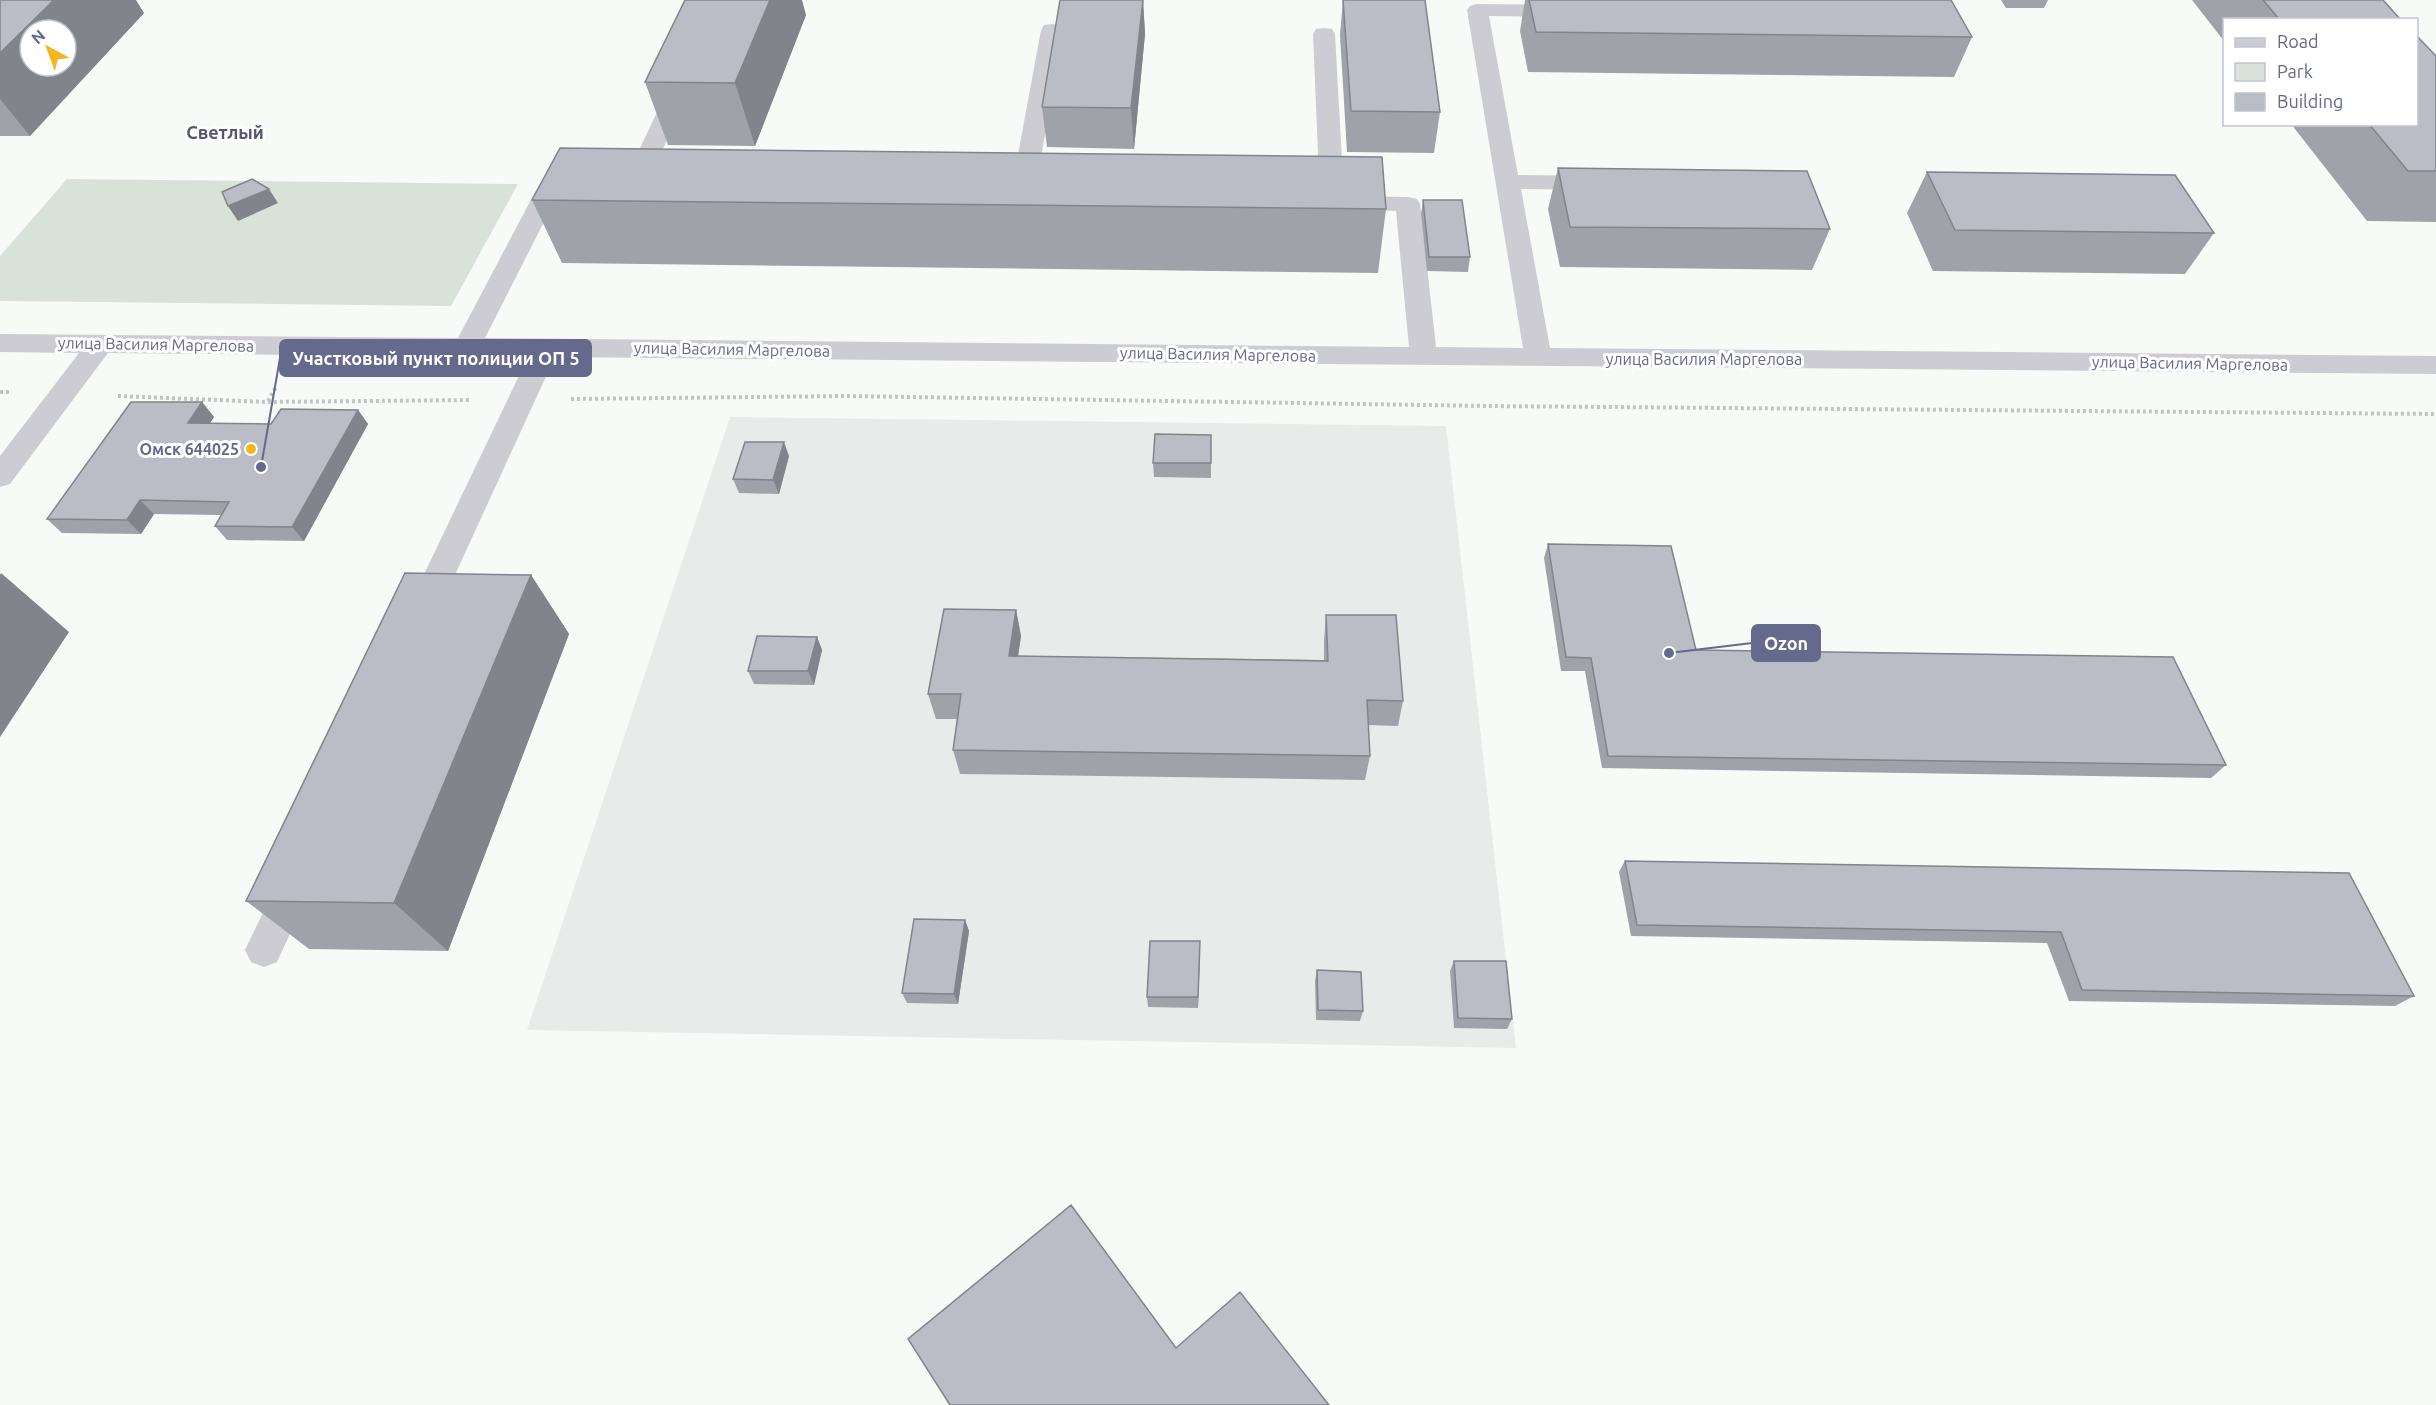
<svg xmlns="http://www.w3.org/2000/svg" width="2436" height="1405" viewBox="0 0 2436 1405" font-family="Ubuntu,sans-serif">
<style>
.built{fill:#e9ebea}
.green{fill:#d8e2d9}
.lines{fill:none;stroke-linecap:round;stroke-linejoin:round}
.path{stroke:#c2c3c7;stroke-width:4;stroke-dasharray:3 3;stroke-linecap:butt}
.minor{fill:#ccccd2;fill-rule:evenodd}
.wall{fill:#a0a2aa}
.shaded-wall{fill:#82848b;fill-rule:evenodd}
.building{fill:#babcc6;stroke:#82848b;stroke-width:1.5}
.poi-dot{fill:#f5b51c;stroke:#fff;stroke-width:2}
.labels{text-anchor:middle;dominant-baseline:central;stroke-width:6;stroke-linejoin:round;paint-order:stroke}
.street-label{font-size:16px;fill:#65698b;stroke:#fff}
.poi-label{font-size:16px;font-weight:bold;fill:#65698b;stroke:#fff;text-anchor:end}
.far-district-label{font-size:18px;font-weight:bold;fill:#545770;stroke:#fff}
.leader{fill:none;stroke:#65698b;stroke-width:2}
.callout-dot{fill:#65698b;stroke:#fff;stroke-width:2}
.callout{fill:#65698b;stroke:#65698b;stroke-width:2}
.callout-label{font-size:18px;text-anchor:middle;font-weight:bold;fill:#fff}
</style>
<rect width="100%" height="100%" fill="#f8faf7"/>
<path class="built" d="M730 417 1446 426 1516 1048 527 1030Z"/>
<path class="green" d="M67 179 518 184 451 306 0 301V256Z"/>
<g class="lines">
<path class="path" d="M0 392H9
M118 396 267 402 470 400
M571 399 846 396 1489 406 2436 414
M268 401 276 387"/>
<path class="minor" d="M1477 4 1567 5 1574 7 1577 11 1574 15 1567 17 1489 16 1518 175 1598 176 1606 178 1610 183 1606 188 1598 190 1521 189 1550 348 2436 356V374L555 357 437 614 432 623 421 626 410 623 405 614 528 357 108 353 10 484 0 487V456L79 353 0 352V334L458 338 534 194 537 189C551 186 565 187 579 190L582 195 579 200 554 202 485 338 1409 347 1396 211 1332 209 1323 207 1320 202 1313 34 1316 29 1324 28 1332 29 1335 34 1344 196 1408 197 1417 199 1420 204 1436 347 1523 348 1467 10 1470 6Z
M1052 24 1060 25 1063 30 1034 198 1031 203 1022 205 1013 203 1010 198 1041 30 1044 25Z
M681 78 689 80 692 85 645 188 642 193 633 195 624 193 621 188 670 85 673 80Z
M295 868 308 873 313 884 277 962 264 967 251 962 245 950 282 873Z"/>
</g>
<path class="wall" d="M0 0 144 13 30 136H0Z
M1060 0H1143L1145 34 1134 149 1047 147 1042 107Z
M1343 0H1425L1440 112 1434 153 1347 152 1340 35Z
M1525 0H1951L1972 37 1954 77 1528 72 1520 31Z
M2001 0H2048L2044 8H2006Z
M2192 0H2383L2401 20H2224V41Z
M806 15 755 146 668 145 645 82Z
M2436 56V222L2367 221 2291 124H2416Z
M1558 168 1830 229 1812 270 1560 267 1548 209Z
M1927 172 2214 233 2185 274 1933 271 1907 213Z
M532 200 1386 209 1378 273 562 263Z
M1423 200 1470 257 1468 272 1427 271 1421 214Z
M202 402 214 417 209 424H271L358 410 368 424 304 541 227 540 215 526 221 515 154 514 141 534 62 533 47 519Z
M1211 449V478L1154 477 1153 463Z
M789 456 779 494 739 493 733 479Z
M1548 544 1696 650 2226 765 2211 778 1602 768 1585 671H1561L1544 558Z
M531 575 569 634 448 951 309 949 246 901Z
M1016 610 1021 636 1018 656 1324 660V641L1326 615 1403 701 1398 726 1368 725 1370 756 1365 780 960 774 953 750 957 719H936L928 694Z
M817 637 822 650 814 685 754 684 748 671Z
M1625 861 2349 873 2414 996 2395 1006 2069 1001 2047 943 1631 936 1619 872Z
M965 920 969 931 958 1004 907 1003 902 993Z
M1200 952 1198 1008 1148 1007 1147 997Z
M1454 961 1512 1019 1507 1029 1454 1028 1450 971Z
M1317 970 1363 1011 1360 1021 1316 1020 1315 981Z"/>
<path class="shaded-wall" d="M54 0H136L144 13 30 136 0 99V53ZM30 30H66V66H30Z
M770 0H802L806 15 755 146 735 83Z
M1143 0 1145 34 1134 149 1131 108Z
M269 189 278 203 238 221 228 206Z
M202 402 214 417 200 438 188 423Z
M358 410 368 424 304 541 292 527Z
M784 442 789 456 779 494 773 480Z
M140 500 154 514 141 534 127 520Z
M1 573 69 632 0 737V575Z
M531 575 569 634 448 951 394 903Z
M1016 610 1021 636 1014 682 1009 656Z
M817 637 822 650 814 685 808 671Z
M965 920 969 931 958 1004 954 994Z
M1200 941V952L1198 1008V997Z"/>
<path class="building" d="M0 0H54L0 53Z
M685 0H770L735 83 645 82Z
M1060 0H1143L1131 108 1042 107Z
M1343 0H1425L1440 112 1351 111Z
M1529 0H1951L1972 37 1536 32Z
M2263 0H2383L2401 20H2280Z
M2416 35 2436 56V171H2408L2369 124H2416Z
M560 148 1382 157 1386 209 532 200Z
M1558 168 1807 171 1830 229 1570 227Z
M1927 172 2175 175 2214 233 1955 230Z
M252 179 269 189 228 206 222 192Z
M1423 200H1462L1470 257H1429Z
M131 402H202L188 423 271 424 281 409 358 410 292 527 215 526 229 502 140 500 127 520 47 519Z
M1155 434 1211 435V463H1153Z
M745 442H784L773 480 733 479Z
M1548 544 1671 546 1696 650 2173 657 2226 765 1608 756 1591 658 1566 657Z
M405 573 531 575 394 903 246 901Z
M944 609 1016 610 1009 656 1328 661 1326 615H1396L1403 701 1367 700 1370 756 953 750 961 694H928Z
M757 636 817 637 808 671H748Z
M1625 861 2349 873 2414 996 2082 990 2061 932 1637 925Z
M914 919 965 920 954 994 902 993Z
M1150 941H1200L1198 997H1147Z
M1454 961H1506L1512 1019 1458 1018Z
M1317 970 1361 972 1363 1011 1318 1010Z
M1071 1205 1176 1348 1240 1292 1329 1405H950L908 1339Z"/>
<circle class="poi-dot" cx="251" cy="449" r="6"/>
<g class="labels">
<g class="street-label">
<text transform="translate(156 344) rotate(1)">улица Василия Маргелова</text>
<text transform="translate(732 349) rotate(1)">улица Василия Маргелова</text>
<text transform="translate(1218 354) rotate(1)">улица Василия Маргелова</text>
<text x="1704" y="359">улица Василия Маргелова</text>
<text transform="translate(2190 363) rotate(1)">улица Василия Маргелова</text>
</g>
<g class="poi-label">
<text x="239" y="449">Омск 644025</text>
</g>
<g class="far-district-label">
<text x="225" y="132">Светлый</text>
</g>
</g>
<path class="leader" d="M261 467L280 358M1669 653L1752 643"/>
<g class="callout-dot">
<circle cx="261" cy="467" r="6"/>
<circle cx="1669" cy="653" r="6"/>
</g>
<g class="callout">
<rect x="280" y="340" width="311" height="36" rx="6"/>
<rect x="1752" y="625" width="68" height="36" rx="6"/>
</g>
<g class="callout-label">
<text x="436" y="365">Участковый пункт полиции ОП 5</text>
<text x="1786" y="650">Ozon</text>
</g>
<rect x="2223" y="18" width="195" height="108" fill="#ffffff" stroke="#c1c3d1" stroke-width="1.5"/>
<rect x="2235" y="38" width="30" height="9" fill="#ccccd2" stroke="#c1c3d1" stroke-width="1.5"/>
<text x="2277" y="48" font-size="18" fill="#65698b">Road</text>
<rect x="2235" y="63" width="30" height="18" fill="#d8e2d9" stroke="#c1c3d1" stroke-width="1.5"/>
<text x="2277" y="78" font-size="18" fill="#65698b">Park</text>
<rect x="2235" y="93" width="30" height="18" fill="#babcc6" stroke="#c1c3d1" stroke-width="1.5"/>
<text x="2277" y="108" font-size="18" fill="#65698b">Building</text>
<g transform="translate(48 48) rotate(319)"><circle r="28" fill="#ffffff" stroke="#c1c3d1" stroke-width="1.5"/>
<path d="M0-4.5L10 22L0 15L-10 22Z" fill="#f5b51c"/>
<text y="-9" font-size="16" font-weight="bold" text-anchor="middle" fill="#65698b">N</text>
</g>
</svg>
